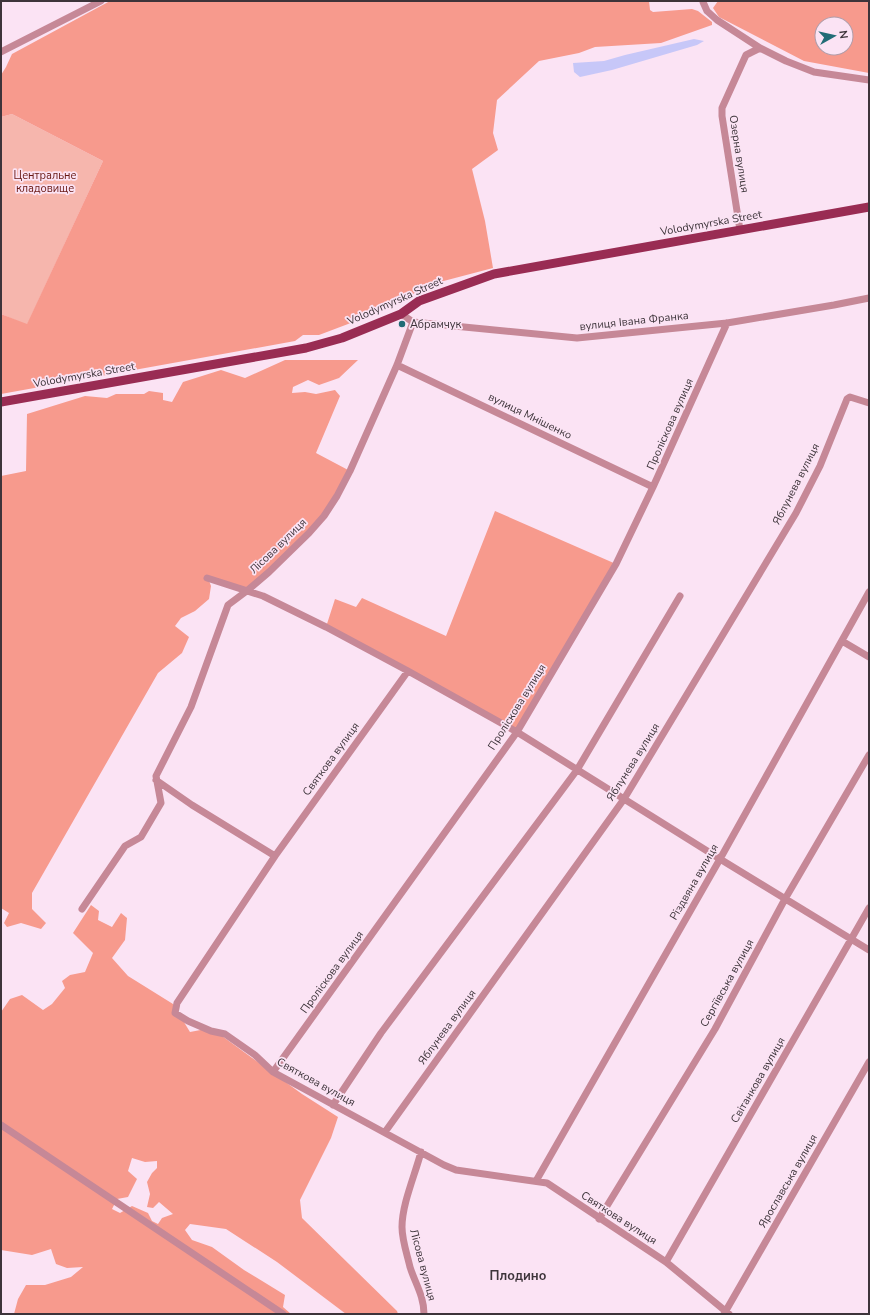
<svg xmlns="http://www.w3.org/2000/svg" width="870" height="1315" viewBox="0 0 870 1315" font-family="'Nunito Sans',sans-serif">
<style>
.green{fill:#f6b6ad}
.forest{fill:#f79a8d;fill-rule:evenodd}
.water{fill:#c7c7f8}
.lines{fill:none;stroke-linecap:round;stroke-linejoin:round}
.minor{stroke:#c68897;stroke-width:7}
.major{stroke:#992c53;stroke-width:9}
.poi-dot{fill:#226c76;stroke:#fbe3f4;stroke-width:1.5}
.labels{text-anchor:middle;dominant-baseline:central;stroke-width:3.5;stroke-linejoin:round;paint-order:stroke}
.street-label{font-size:11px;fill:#3d343a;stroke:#fbe3f4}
.park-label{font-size:11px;fill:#671611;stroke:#fbe3f4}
.poi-label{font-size:11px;fill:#3d343a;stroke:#fbe3f4;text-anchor:start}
.quarter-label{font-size:13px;font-weight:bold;fill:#3d343a;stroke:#fbe3f4}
</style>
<rect width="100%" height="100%" fill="#fbe3f4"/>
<path class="green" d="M12 114 103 161 27 325 1 314V117Z"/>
<path class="forest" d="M110 1H649L650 10 653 12 692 9 698 11 712 22V25L661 43 595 47 579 53 539 61 497 100 493 133 498 150 472 169 485 221 493 268 436 283 356 321 319 335H303L295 341 1 394V314L27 324 103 161 12 114 1 117V75L6 67 12 54Z
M718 1H869V73L804 61 719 17 713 8ZM822 24H846V48H822Z
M285 360H358L339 378 319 385 308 380 293 387 292 393 305 392 316 394 335 390 340 396 316 453 350 471 324 516 248 590 208 578 211 586 209 599 195 611 181 618 175 626 189 637 182 653 158 673 32 893V909L46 923 41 929 21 923 7 927 4 923 9 913 1 908V476L26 471 27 414 85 396 107 398 116 394H144L149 391 163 393V400L172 402 183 382 221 370 245 378Z
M495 511 616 564 517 732 326 627 335 599 356 607 362 598 446 636Z
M91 905 99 911 98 920 112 927 121 913 127 918 125 940 112 958 128 976 173 1004 190 1032 211 1028 302 1094 338 1117 331 1138 300 1200 302 1218 397 1311 398 1314H346L277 1262 226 1229 190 1224 185 1230 192 1240 212 1247 244 1270 285 1295 283 1307 291 1314H14L18 1299 26 1285H45L71 1277 83 1267 67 1268 56 1264 51 1249 32 1255 1 1250V1012L10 999 22 995 43 1010 52 1004 65 988 62 981 70 975 85 972 93 953 73 933ZM132 1158 145 1162 157 1161V1168L152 1173 147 1182 150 1194 147 1207 153 1208 159 1202 173 1214 162 1218 158 1224 152 1221 148 1213 132 1206 120 1213 112 1209 117 1199 128 1197 137 1179 128 1171Z"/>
<path class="water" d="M694 39 704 41 697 45 612 70 580 77 574 72 573 63 604 61 625 55Z"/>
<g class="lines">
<path class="minor" d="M703 2 707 11 717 20 760 48
M1 52 101 1
M740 230 722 116V108L746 55 760 48 786 61 814 72 869 80
M401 314 413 322 577 338 727 323 834 305 869 298
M397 365 653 487
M207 578 263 596 326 627 408 671 517 732 720 859 869 950
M842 641 869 657
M408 671 275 856 177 1003 175 1013 188 1021 211 1031 225 1034 255 1055 273 1072 444 1165 456 1170 547 1183 666 1262 729 1314
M156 780 192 805 275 856
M82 909 125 846 141 837 161 803 156 776 191 707 228 605 248 590 269 572 309 533 324 516 337 496 350 471 397 365 413 322
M273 1072 517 732 616 564 653 487 727 323
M333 1105 381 1033 577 770 680 596
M1 1125 283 1314
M385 1132 624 799 796 513 820 466 847 399 850 397 869 403
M421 1152C415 1175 402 1204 402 1227 402 1240 407 1254 410 1267 415 1283 424 1296 424 1314
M536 1181 720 859 869 592
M599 1219 715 1029 785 899 869 755
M666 1262 869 908
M724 1314 869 1062"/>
<path class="major" d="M1 402 306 348 342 338 401 314 419 301 494 274 869 207"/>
</g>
<circle class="poi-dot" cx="402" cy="324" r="4"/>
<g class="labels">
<g class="street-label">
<text transform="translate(739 154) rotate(81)">Озерна вулиця</text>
<text transform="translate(711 223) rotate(-10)">Volodymyrska Street</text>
<text transform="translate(395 301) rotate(-24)">Volodymyrska Street</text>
<text transform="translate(634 321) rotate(-6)">вулиця Івана Франка</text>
<text transform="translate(84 375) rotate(-10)">Volodymyrska Street</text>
<text transform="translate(530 416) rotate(26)">вулиця Мнішенко</text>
<text transform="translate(670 424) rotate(-66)">Проліскова вулиця</text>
<text transform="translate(796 484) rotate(-63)">Яблунева вулиця</text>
<text transform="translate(278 546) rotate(-44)">Лісова вулиця</text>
<text transform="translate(517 707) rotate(-58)">Проліскова вулиця</text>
<text transform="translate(331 759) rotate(-54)">Святкова вулиця</text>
<text transform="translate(633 762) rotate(-58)">Яблунева вулиця</text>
<text transform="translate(694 882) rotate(-60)">Різдвяна вулиця</text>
<text transform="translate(332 972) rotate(-54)">Проліскова вулиця</text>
<text transform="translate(727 983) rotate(-61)">Сергіївська вулиця</text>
<text transform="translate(447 1027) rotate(-54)">Яблунева вулиця</text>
<text transform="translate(758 1080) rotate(-60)">Світанкова вулиця</text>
<text transform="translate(316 1082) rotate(29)">Святкова вулиця</text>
<text transform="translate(788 1181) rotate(-60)">Ярославська вулиця</text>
<text transform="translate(619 1218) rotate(33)">Святкова вулиця</text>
<text transform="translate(423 1265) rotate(75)">Лісова вулиця</text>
</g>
<g class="park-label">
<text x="45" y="175">Центральне<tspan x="45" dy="13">кладовище</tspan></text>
</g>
<g class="poi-label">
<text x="410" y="324">Абрамчук</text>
</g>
<g class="quarter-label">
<text x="518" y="1276">Плодино</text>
</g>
</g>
<rect width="870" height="1315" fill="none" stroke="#3d343a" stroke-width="4"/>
<g transform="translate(834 36) rotate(82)"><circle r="19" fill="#fbe3f4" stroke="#af9daa"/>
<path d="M0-3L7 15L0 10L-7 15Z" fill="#226c76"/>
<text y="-6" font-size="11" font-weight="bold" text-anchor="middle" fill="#3d343a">N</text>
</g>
</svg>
